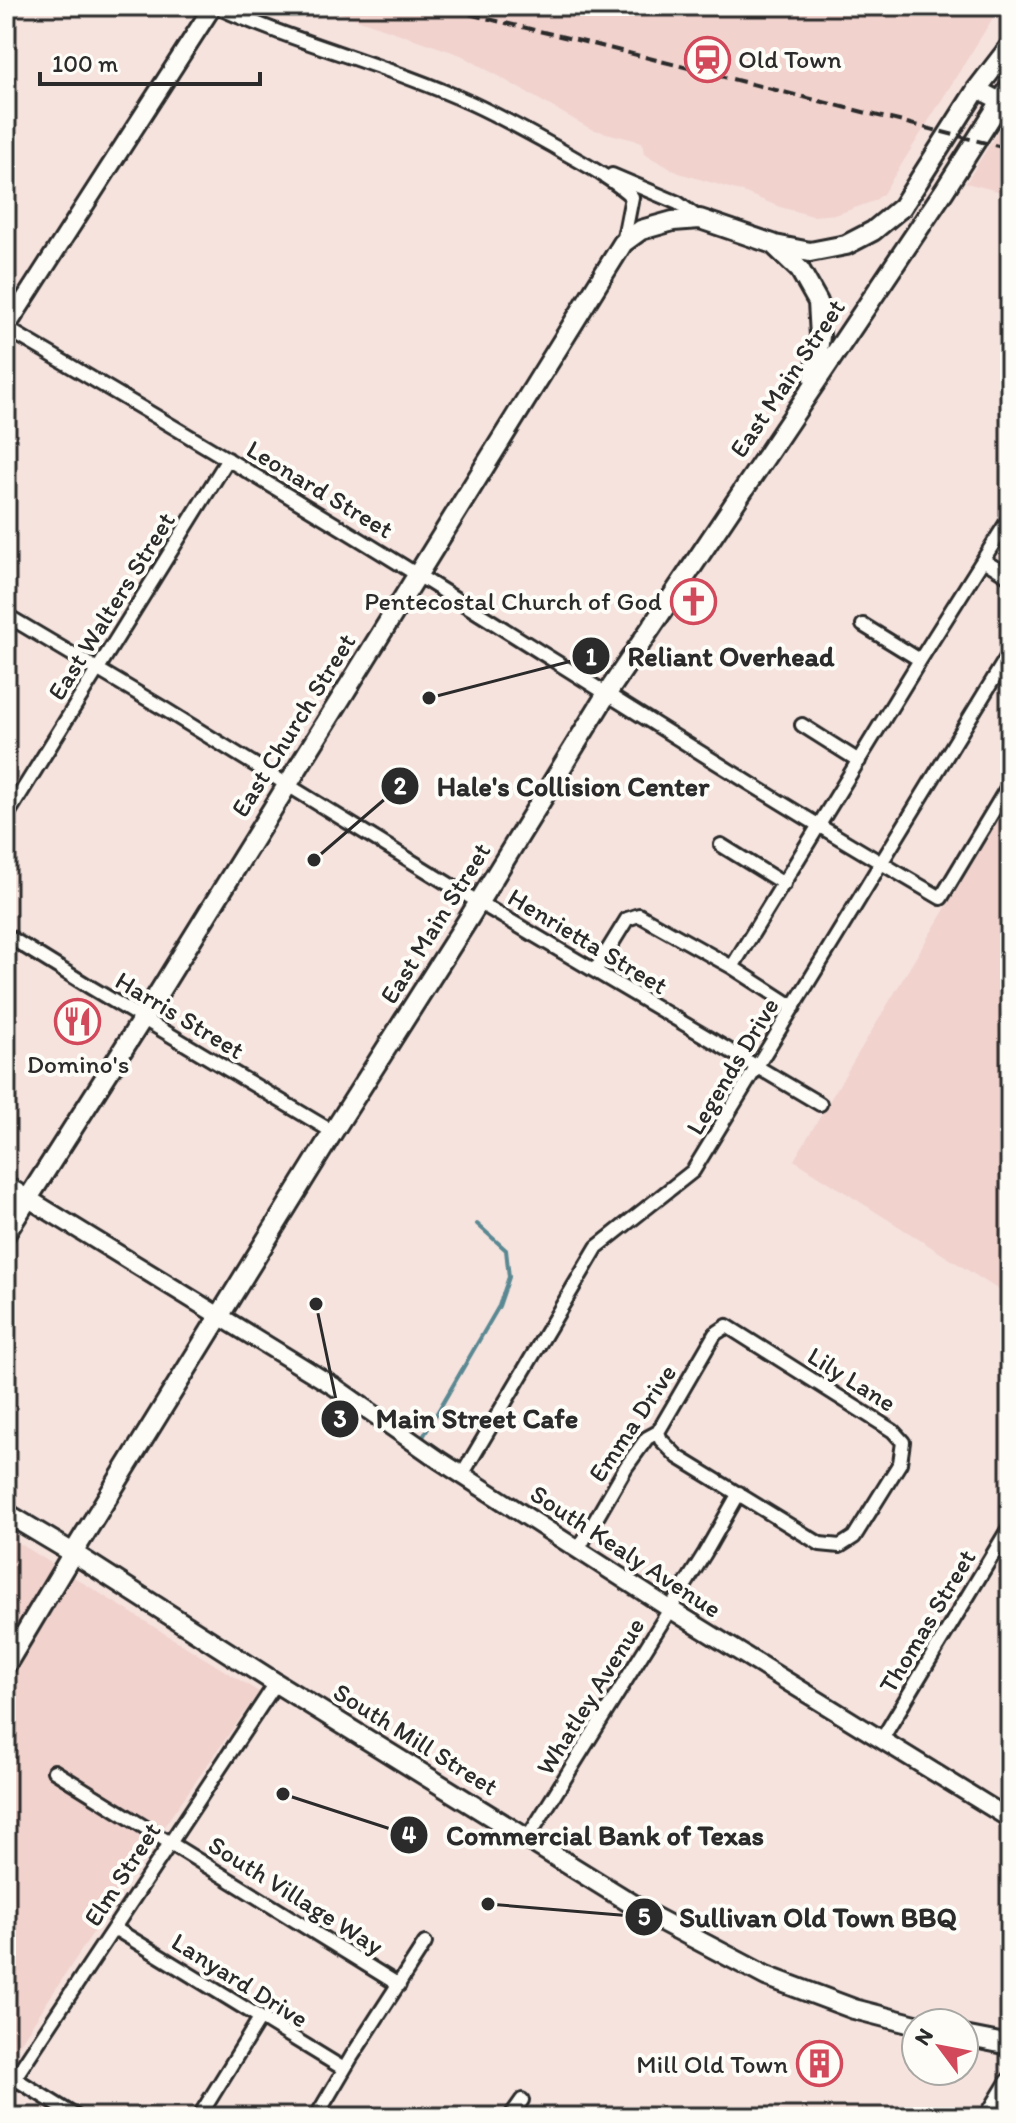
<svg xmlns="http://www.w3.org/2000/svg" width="1016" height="2123" viewBox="0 0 1016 2123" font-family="Itim,sans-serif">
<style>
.built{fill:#f1d2cd}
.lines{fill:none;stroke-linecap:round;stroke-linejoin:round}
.stream{stroke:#5a8892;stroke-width:4}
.minor-casing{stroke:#2b2b2b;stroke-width:18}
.tertiary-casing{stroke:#2b2b2b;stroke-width:22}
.secondary-casing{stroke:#2b2b2b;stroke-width:24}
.minor{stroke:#fdfcf7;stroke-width:12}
.tertiary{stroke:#fdfcf7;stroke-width:16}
.secondary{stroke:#fdfcf7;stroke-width:18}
.rail{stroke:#2b2b2b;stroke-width:4;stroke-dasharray:12 6;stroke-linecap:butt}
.labels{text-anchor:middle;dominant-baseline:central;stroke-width:8;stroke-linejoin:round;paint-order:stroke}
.poi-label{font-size:26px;fill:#2b2b2b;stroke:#fdfcf7;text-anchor:end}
.street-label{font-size:26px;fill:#2b2b2b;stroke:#fdfcf7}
.leader{fill:none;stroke:#2b2b2b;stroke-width:3}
.callout-dot{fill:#2b2b2b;stroke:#fdfcf7;stroke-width:3}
.mark-label{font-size:24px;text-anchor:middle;font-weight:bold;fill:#fff}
.callout-label{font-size:28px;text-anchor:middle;font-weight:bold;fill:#2b2b2b;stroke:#fdfcf7;stroke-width:8;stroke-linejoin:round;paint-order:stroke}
</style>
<rect width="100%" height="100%" fill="#f6e3de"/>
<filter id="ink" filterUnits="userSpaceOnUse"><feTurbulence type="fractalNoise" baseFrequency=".0125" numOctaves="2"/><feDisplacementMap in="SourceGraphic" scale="16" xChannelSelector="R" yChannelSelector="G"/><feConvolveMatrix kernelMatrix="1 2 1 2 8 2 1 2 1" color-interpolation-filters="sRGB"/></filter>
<g filter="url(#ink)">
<path class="built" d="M327 6H971L996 13 883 194 874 201 838 214 813 216 780 207 743 192 679 173 644 154 642 142 591 129 461 55 342 14Z
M1000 128 1010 131V194L966 183Z
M1007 806 1010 808V1297L794 1160Z
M6 1535 259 1692 150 1846 7 2063Z"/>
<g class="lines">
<path class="stream" d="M423 1437 499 1306 509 1277 506 1250 477 1224"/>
<defs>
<path id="minor" d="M215 6C299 44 390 66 473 104 501 117 528 132 555 147 582 163 609 176 632 197L623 243
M612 175 678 203 700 219
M6 328C144 409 281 490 416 574 591 683 763 795 941 898L1010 783
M983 560 1010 577
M6 615 166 710 463 893 820 1104
M920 660 1010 517
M802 725 859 761
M6 817 228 459
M721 845 784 884
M6 935 90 987 333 1132
M732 967 794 1007
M595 971 627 919 639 915 732 967 920 660 863 625
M462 1475 597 1247 693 1171 1010 652
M578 1550 626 1467 647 1438 658 1432 715 1334 727 1326 893 1431 903 1442 900 1463 854 1537 840 1546 820 1544 678 1457 661 1440 658 1432
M882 1739 1010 1526
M54 1771 399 1985
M527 1839 705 1553 739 1493
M114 1928 344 2069
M6 2073 77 2117
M6 2091 276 1683
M199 2117 260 2018
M316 2117 352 2056 425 1943
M510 2117 522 2100"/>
<path id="tertiary" d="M977 89 1010 106
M6 328 213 6
M6 1185 335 1387 439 1460 670 1609 1010 1819
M988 2117 1010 2081"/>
<path id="secondary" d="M775 245 810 252 846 245 873 231 902 207 977 89 1010 46
M6 1233 143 1018 623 243 641 230 673 221 700 219 773 244 800 270 818 302 820 336 814 379
M6 1513 73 1553 276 1683 650 1915 766 1976 854 2009 916 2025
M6 1665 73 1553 333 1132 469 918 606 695 944 191 1010 87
M964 2036 1010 2045"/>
</defs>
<use href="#minor" class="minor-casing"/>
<use href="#tertiary" class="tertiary-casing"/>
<use href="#secondary" class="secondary-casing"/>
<use href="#minor" class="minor"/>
<use href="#tertiary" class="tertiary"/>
<use href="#secondary" class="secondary"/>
<path class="rail" d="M435 6 593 44 1010 149"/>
</g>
</g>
<defs>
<symbol id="station-ring" viewBox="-11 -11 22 22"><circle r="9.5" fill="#fdfcf7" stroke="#d1495b" stroke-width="1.5"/><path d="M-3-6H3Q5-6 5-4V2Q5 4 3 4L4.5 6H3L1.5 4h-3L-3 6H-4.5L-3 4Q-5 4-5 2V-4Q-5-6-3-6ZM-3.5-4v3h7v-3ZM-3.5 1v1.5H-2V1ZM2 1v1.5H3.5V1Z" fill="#d1495b"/></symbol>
<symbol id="church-ring" viewBox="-11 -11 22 22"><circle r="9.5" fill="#fdfcf7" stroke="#d1495b" stroke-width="1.5"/><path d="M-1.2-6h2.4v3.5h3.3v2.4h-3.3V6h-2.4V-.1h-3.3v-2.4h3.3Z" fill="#d1495b"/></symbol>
<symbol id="restaurant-ring" viewBox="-11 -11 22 22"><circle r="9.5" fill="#fdfcf7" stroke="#d1495b" stroke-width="1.5"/><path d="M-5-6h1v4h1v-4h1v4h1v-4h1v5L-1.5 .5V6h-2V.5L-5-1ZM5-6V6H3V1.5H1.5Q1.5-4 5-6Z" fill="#d1495b"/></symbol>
<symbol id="building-ring" viewBox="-11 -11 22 22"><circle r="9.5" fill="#fdfcf7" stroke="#d1495b" stroke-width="1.5"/><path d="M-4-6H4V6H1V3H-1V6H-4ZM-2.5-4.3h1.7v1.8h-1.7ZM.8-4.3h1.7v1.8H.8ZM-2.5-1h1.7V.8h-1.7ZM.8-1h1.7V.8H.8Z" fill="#d1495b"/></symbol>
</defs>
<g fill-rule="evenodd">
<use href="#station-ring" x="682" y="34" width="51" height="51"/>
<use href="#church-ring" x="668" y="576" width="51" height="51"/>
<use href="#restaurant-ring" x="52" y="996" width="51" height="51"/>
<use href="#building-ring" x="794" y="2038" width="51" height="51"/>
</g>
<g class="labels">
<g class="poi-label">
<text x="738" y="59" text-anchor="start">Old Town</text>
<text x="662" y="601">Pentecostal Church of God</text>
<text x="78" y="1064" text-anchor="middle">Domino's</text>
<text x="788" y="2064">Mill Old Town</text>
</g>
<g class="street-label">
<text transform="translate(787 378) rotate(-56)">East Main Street</text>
<text transform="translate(320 489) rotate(31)">Leonard Street</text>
<text transform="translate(111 606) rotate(-58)">East Walters Street</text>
<text transform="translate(293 725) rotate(-58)">East Church Street</text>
<text transform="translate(435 923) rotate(-58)">East Main Street</text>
<text transform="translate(588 941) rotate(31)">Henrietta Street</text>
<text transform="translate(180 1015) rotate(31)">Harris Street</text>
<text transform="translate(732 1066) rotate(-59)">Legends Drive</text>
<text transform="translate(852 1379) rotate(32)">Lily Lane</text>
<text transform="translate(632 1423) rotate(-56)">Emma Drive</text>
<text transform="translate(626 1551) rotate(33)">South Kealy Avenue</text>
<text transform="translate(927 1621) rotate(-59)">Thomas Street</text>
<text transform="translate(590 1696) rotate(-58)">Whatley Avenue</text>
<text transform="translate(416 1739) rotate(32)">South Mill Street</text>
<text transform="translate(122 1874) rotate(-57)">Elm Street</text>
<text transform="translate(296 1895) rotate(32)">South Village Way</text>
<text transform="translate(240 1980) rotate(32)">Lanyard Drive</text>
</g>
</g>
<path class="leader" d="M429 698L591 656M314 860L400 786M316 1304L340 1419M283 1794L409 1835M488 1904L644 1917"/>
<g class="callout-dot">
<circle cx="429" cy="698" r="8"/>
<circle cx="314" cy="860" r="8"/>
<circle cx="316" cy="1304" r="8"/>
<circle cx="283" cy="1794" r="8"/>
<circle cx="488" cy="1904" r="8"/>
<circle cx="591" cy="656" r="20"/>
<circle cx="400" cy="786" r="20"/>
<circle cx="340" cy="1419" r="20"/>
<circle cx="409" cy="1835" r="20"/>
<circle cx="644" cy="1917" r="20"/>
</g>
<g class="mark-label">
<text x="591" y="665">1</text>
<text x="400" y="794">2</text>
<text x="340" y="1427">3</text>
<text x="409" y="1843">4</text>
<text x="644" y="1925">5</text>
</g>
<g class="callout-label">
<text x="731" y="666">Reliant Overhead</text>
<text x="573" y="796">Hale's Collision Center</text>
<text x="477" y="1428">Main Street Cafe</text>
<text x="605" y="1845">Commercial Bank of Texas</text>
<text x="818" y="1927">Sullivan Old Town BBQ</text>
</g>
<rect width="1016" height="2123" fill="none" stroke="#fdfcf7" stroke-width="32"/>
<rect x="16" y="16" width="984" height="2091" fill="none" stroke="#2b2b2b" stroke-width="3" filter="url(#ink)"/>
<g transform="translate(940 2047) rotate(302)"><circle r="38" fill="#fdfcf7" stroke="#a9a8a5" stroke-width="2"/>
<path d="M0-6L14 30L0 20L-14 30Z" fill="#d1495b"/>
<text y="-12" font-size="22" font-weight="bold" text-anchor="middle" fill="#2b2b2b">N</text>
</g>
<path d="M40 72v12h220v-12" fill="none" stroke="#2b2b2b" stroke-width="4"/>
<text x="52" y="72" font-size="24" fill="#2b2b2b" stroke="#fdfcf7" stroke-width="6" paint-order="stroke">100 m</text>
</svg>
